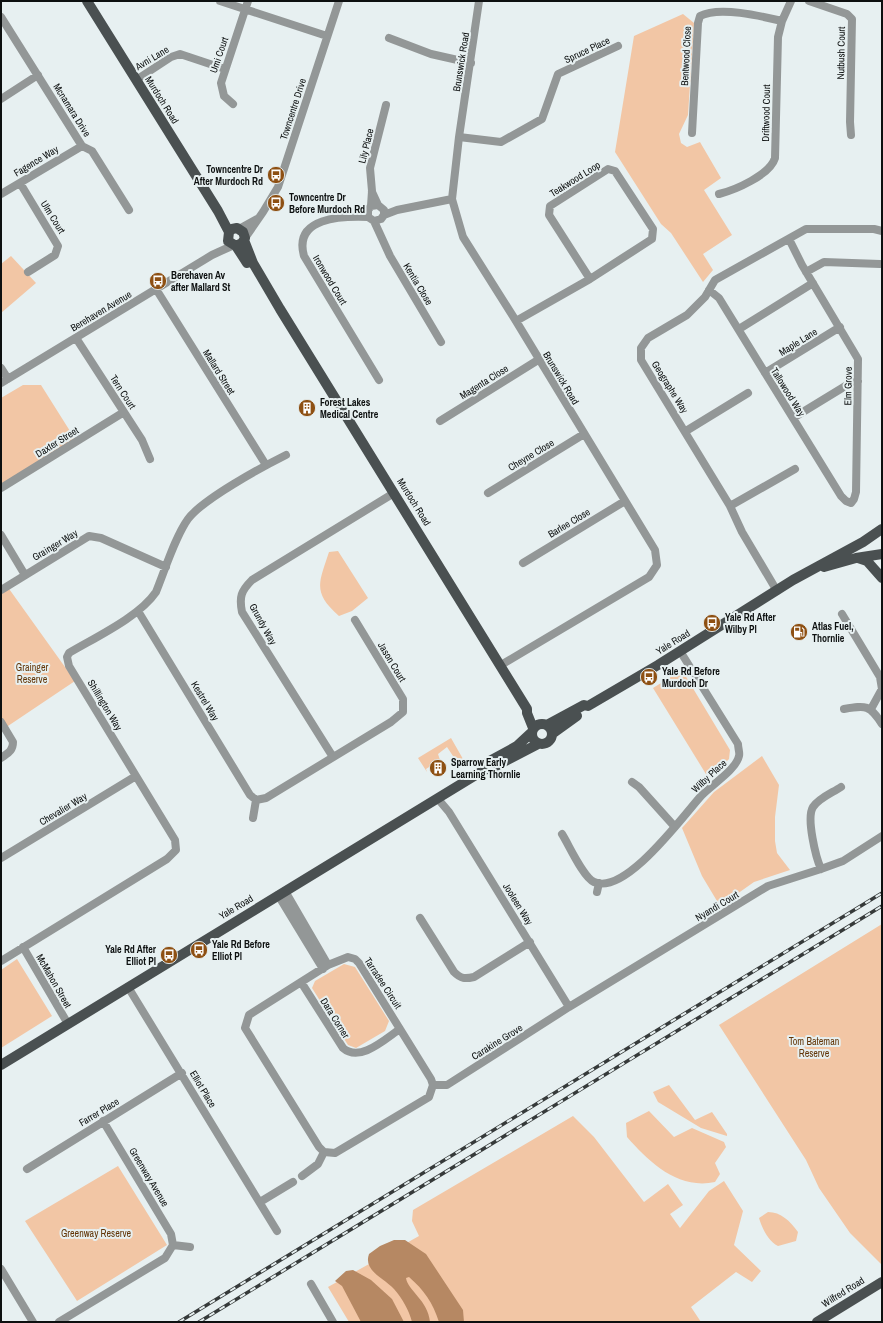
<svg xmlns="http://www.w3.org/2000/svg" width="883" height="1323" viewBox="0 0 883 1323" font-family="'Archivo Narrow',sans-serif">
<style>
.green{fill:#f2c6a5}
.water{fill:#b68863}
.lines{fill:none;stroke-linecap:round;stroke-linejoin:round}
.minor{stroke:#939797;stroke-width:8}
.major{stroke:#4a5051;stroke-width:10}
.rail-casing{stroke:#363a3a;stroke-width:3.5}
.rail{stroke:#e7f0f1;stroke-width:2;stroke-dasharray:6;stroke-linecap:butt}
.labels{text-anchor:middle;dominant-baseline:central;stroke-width:4;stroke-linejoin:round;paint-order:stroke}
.street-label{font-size:10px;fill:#0d1010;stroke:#e7f0f1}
.poi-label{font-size:10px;font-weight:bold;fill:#0d1010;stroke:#e7f0f1;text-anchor:start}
.park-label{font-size:10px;fill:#623507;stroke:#e7f0f1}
</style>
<rect width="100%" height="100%" fill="#e7f0f1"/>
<path class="green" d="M683 14 694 23 688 115 679 134 681 143 687 147 700 142 721 178 704 190 732 235 703 254 713 270 703 282 671 233 661 224 615 152 634 36Z
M11 256 36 283 1 313V264Z
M23 385H41L75 439 1 485V398Z
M338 551 368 598 352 611 339 616C312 592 319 583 329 552Z
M7 586 75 681 5 728 1 722V590Z
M682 670 730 750 729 759 709 779 653 688Z
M451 738 463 759 457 762 447 747 438 754 440 760 426 769 427 772 418 758Z
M762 756 779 785 775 817V841L777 853 790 870 754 882 720 906 702 876 682 828 714 792Z
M882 924V1265L850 1233 819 1188 806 1160 719 1025Z
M17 959 52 1016 1 1048V970Z
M344 964 355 967 389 1021 385 1031 356 1048 348 1045 312 988 315 981Z
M669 1085 695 1120 712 1112 727 1134V1136L701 1128 658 1102 653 1092Z
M649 1111 674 1137 692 1128 724 1142 726 1147 715 1163 720 1174 715 1182C678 1190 649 1162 627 1137L626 1123Z
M573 1116 594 1137 644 1202 668 1184 683 1205 670 1214 680 1228 709 1191 724 1181 743 1211 734 1245 761 1271 752 1282 736 1272 691 1307 701 1322H349L328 1287 419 1236 412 1221 413 1210Z
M118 1166 167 1245 77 1301 25 1221Z
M768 1212C781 1212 790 1221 798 1232L796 1241 778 1246C768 1241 762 1228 759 1218Z"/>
<path class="water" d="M394 1240H405L426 1254 463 1310 464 1322H439C433 1303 424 1290 409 1277L406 1278C408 1291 428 1300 430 1322H412C409 1310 402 1298 394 1289 384 1278 363 1271 369 1254L380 1246Z
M353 1270 371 1280 392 1299 404 1322H361L342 1286 335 1281 346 1271Z"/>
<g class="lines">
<path class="minor" d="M220 1 327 36
M479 1 459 137 452 199 463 237 516 321 655 550 657 565 649 577 501 665
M809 1 847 14 852 19 850 122 851 135
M1 17 82 146 92 151 129 210
M389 38 431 54 471 63
M136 80 171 57 180 54 225 69
M1 99 38 75
M233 104 224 96 221 83 248 1
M692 133 698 23 700 16C719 6 761 16 782 21
M459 137 501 142 542 119 558 74 618 46
M20 183 58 246 55 255 28 272
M372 192 378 205 384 210V215L381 219 374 221 368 217V210L371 206 378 205
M1 194 82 146
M719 194C735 190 770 175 775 158L778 37 782 21 791 1
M371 206 372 191 370 168 386 105
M384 215 397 210 452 199
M368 217C342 216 293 217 304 256L379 380
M374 221 390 256 441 342
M239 229 257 219
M245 238 263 212 278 187 339 1
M806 272 824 262 880 264
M156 289 266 465
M709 290 719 298 841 496 846 501 851 503 854 499 856 492 858 359 802 265 789 239
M516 321 590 279 652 239 653 229 615 171 608 169 550 206 549 215 590 279
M739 329 813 283
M76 338 142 440 150 459
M1 368 8 379
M765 373 840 327
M1 383 212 255 234 245
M793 418 852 382 858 381
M440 421 538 360
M686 431 748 393
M1 488 124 412
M488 493 584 434
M730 506 795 469
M1 535 25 575
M523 563 625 501
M1 590 89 536 101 538 166 567
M777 591 742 532 730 506 641 360V348L648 338 687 315 705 297 715 280 806 229H874L882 231
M138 611 250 795 256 800 266 798 391 722 403 712V699L355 620
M842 614 880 677 882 689 871 709
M844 709C866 705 870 705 882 724
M1 722 13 742C13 751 8 753 1 758
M333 757 242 612C239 597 241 591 252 580L394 493
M632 782 639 787 675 827
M438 799 449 812 569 1007
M253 818 256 800
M562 834C569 845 583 877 594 882 625 896 683 816 701 796 711 785 736 770 739 756 740 753 738 748 738 744L680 651
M1 858 136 776
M821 869C816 858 806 818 813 807 819 798 832 793 841 787
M285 891 328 965
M597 892 599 883
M278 895 323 969
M420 918 454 972C461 979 465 979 474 977L530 942
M23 947 68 1024
M348 957 355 959 359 963 431 1079 433 1085 429 1097 335 1153 324 1152 319 1147 245 1028 249 1015 328 965Z
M1 961 167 859 176 850 175 840 69 666 67 657 69 653C96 637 139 617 156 592 165 570 175 537 188 519 203 499 262 467 286 455
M301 982 343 1048C360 1063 385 1039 400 1029
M128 987 277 1231
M433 1085H447L569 1007 768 886 821 869 843 861 882 836
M27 1169 182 1073
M302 1176 318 1164 324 1152
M260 1202 293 1182
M173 1245 190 1247
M1 1269 33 1322
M311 1284 333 1322
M59 1322 165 1258 173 1245 171 1234 103 1121"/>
<path class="major" d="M87 1 218 211 229 232
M244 240 253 263 280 309 527 709V713L533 728
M236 246 242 243 245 238 243 232 237 228 232 229 229 232 228 241 236 246 247 263
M858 558 867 561 882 578
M824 567 856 558 882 554
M532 734a10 10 0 1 1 20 0a10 10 0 1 1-20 0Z
M547 725 584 705 588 706 658 665 793 580 863 542 882 529
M552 734 577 716
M485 768 488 762 517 746 531 733
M1 1065 484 770 492 768 538 744
M817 1322 882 1282"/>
<defs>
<path id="rail" d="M179 1322 882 893
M199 1322 882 906"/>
</defs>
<use href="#rail" class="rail-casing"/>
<use href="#rail" class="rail"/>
</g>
<defs>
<symbol id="bus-disc" viewBox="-11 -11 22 22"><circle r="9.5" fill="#8e5013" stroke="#e7f0f1"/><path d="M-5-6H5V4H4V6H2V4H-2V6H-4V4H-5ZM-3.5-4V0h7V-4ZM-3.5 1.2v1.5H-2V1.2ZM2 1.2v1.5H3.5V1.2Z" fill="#fff"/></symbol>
<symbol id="building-disc" viewBox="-11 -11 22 22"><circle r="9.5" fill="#8e5013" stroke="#e7f0f1"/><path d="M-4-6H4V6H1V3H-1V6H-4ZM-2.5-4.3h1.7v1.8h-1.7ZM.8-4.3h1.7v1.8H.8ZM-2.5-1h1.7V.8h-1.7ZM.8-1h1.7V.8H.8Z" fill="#fff"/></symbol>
<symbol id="fuel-disc" viewBox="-11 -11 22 22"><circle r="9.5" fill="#8e5013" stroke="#e7f0f1"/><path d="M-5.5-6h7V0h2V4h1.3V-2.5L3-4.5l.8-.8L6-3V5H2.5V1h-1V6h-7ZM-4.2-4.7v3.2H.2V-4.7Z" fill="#fff"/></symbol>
</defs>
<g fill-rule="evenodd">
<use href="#bus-disc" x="266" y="165" width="20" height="20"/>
<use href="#bus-disc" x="266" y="193" width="20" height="20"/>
<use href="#bus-disc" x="148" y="271" width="20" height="20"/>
<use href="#building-disc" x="297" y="398" width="20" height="20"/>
<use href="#bus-disc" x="702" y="613" width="20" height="20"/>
<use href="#fuel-disc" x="789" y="622" width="20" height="20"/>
<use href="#bus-disc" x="639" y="667" width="20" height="20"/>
<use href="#building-disc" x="428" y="758" width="20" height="20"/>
<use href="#bus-disc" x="189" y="940" width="20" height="20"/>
<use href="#bus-disc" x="159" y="945" width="20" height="20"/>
</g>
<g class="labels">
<g class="street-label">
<text transform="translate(587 50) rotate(-25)">Spruce Place</text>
<text transform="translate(841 53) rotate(-89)">Nutbush Court</text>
<text transform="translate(219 55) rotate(-71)">Umi Court</text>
<text transform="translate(686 56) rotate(-87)">Bentwood Close</text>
<text transform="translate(152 58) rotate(-31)">Avni Lane</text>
<text transform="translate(461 62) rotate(-81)">Brunswick Road</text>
<text transform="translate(162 100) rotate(58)">Murdoch Road</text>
<text transform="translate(293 109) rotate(-72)">Towncentre Drive</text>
<text transform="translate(72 110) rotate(58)">Mcnamara Drive</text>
<text transform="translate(766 113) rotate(-89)">Driftwood Court</text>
<text transform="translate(366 146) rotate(-76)">Lily Place</text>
<text transform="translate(36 161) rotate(-31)">Fagence Way</text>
<text transform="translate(575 179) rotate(-32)">Teakwood Loop</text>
<text transform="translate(53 217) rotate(58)">Ulm Court</text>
<text transform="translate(330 280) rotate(59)">Ironwood Court</text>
<text transform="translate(418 284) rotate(59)">Kentia Close</text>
<text transform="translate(101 311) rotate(-31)">Berehaven Avenue</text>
<text transform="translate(798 342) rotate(-32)">Maple Lane</text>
<text transform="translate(219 372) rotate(58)">Mallard Street</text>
<text transform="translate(561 378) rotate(59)">Brunswick Road</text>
<text transform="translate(484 382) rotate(-32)">Magenta Close</text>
<text transform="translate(848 386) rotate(-89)">Elm Grove</text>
<text transform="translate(670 387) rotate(58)">Geographe Way</text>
<text transform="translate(123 392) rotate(57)">Tern Court</text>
<text transform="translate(788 392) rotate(58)">Tallowood Way</text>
<text transform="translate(57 442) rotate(-32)">Daxter Street</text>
<text transform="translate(531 455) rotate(-31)">Cheyne Close</text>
<text transform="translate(414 502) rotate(58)">Murdoch Road</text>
<text transform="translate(569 523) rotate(-31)">Barlee Close</text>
<text transform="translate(55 545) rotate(-31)">Grainger Way</text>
<text transform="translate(263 624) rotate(61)">Grundy Way</text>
<text transform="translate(673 642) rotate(-32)">Yale Road</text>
<text transform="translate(392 662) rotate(59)">Jason Court</text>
<text transform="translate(205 701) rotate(59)">Kestrel Way</text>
<text transform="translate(105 705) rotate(59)">Shillington Way</text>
<text transform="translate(709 776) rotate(-43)">Wilby Place</text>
<text transform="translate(63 809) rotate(-31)">Chevalier Way</text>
<text transform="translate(518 904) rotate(58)">Jooleen Way</text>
<text transform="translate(717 906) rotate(-31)">Nyandi Court</text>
<text transform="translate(236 907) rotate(-31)">Yale Road</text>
<text transform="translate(54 981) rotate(60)">McMahon Street</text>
<text transform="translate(383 983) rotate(57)">Tarradee Circuit</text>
<text transform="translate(335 1018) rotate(58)">Dara Corner</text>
<text transform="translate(497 1042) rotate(-32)">Carakine Grove</text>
<text transform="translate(203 1089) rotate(59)">Elliot Place</text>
<text transform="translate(99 1112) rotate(-31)">Farrer Place</text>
<text transform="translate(149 1177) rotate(59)">Greenway Avenue</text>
<text transform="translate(843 1292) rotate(-32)">Wilfred Road</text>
</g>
<g class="poi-label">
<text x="263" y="169" text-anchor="end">Towncentre Dr<tspan x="263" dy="12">After Murdoch Rd</tspan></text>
<text x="289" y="197">Towncentre Dr<tspan x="289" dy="12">Before Murdoch Rd</tspan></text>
<text x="171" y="275">Berehaven Av<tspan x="171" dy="12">after Mallard St</tspan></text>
<text x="320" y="402">Forest Lakes<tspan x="320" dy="12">Medical Centre</tspan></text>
<text x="725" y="617">Yale Rd After<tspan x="725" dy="12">Wilby Pl</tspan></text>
<text x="812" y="626">Atlas Fuel,<tspan x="812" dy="12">Thornlie</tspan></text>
<text x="662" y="671">Yale Rd Before<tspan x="662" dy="12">Murdoch Dr</tspan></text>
<text x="451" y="762">Sparrow Early<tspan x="451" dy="12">Learning Thornlie</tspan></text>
<text x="212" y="944">Yale Rd Before<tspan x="212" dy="12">Elliot Pl</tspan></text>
<text x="156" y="949" text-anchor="end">Yale Rd After<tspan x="156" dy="12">Elliot Pl</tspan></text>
</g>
<g class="park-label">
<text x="32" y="667">Grainger<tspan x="32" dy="12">Reserve</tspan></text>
<text x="814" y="1041">Tom Bateman<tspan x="814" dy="12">Reserve</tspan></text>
<text x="96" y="1233">Greenway Reserve</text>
</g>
</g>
<rect width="883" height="1323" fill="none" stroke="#0d1010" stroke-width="4"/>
</svg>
